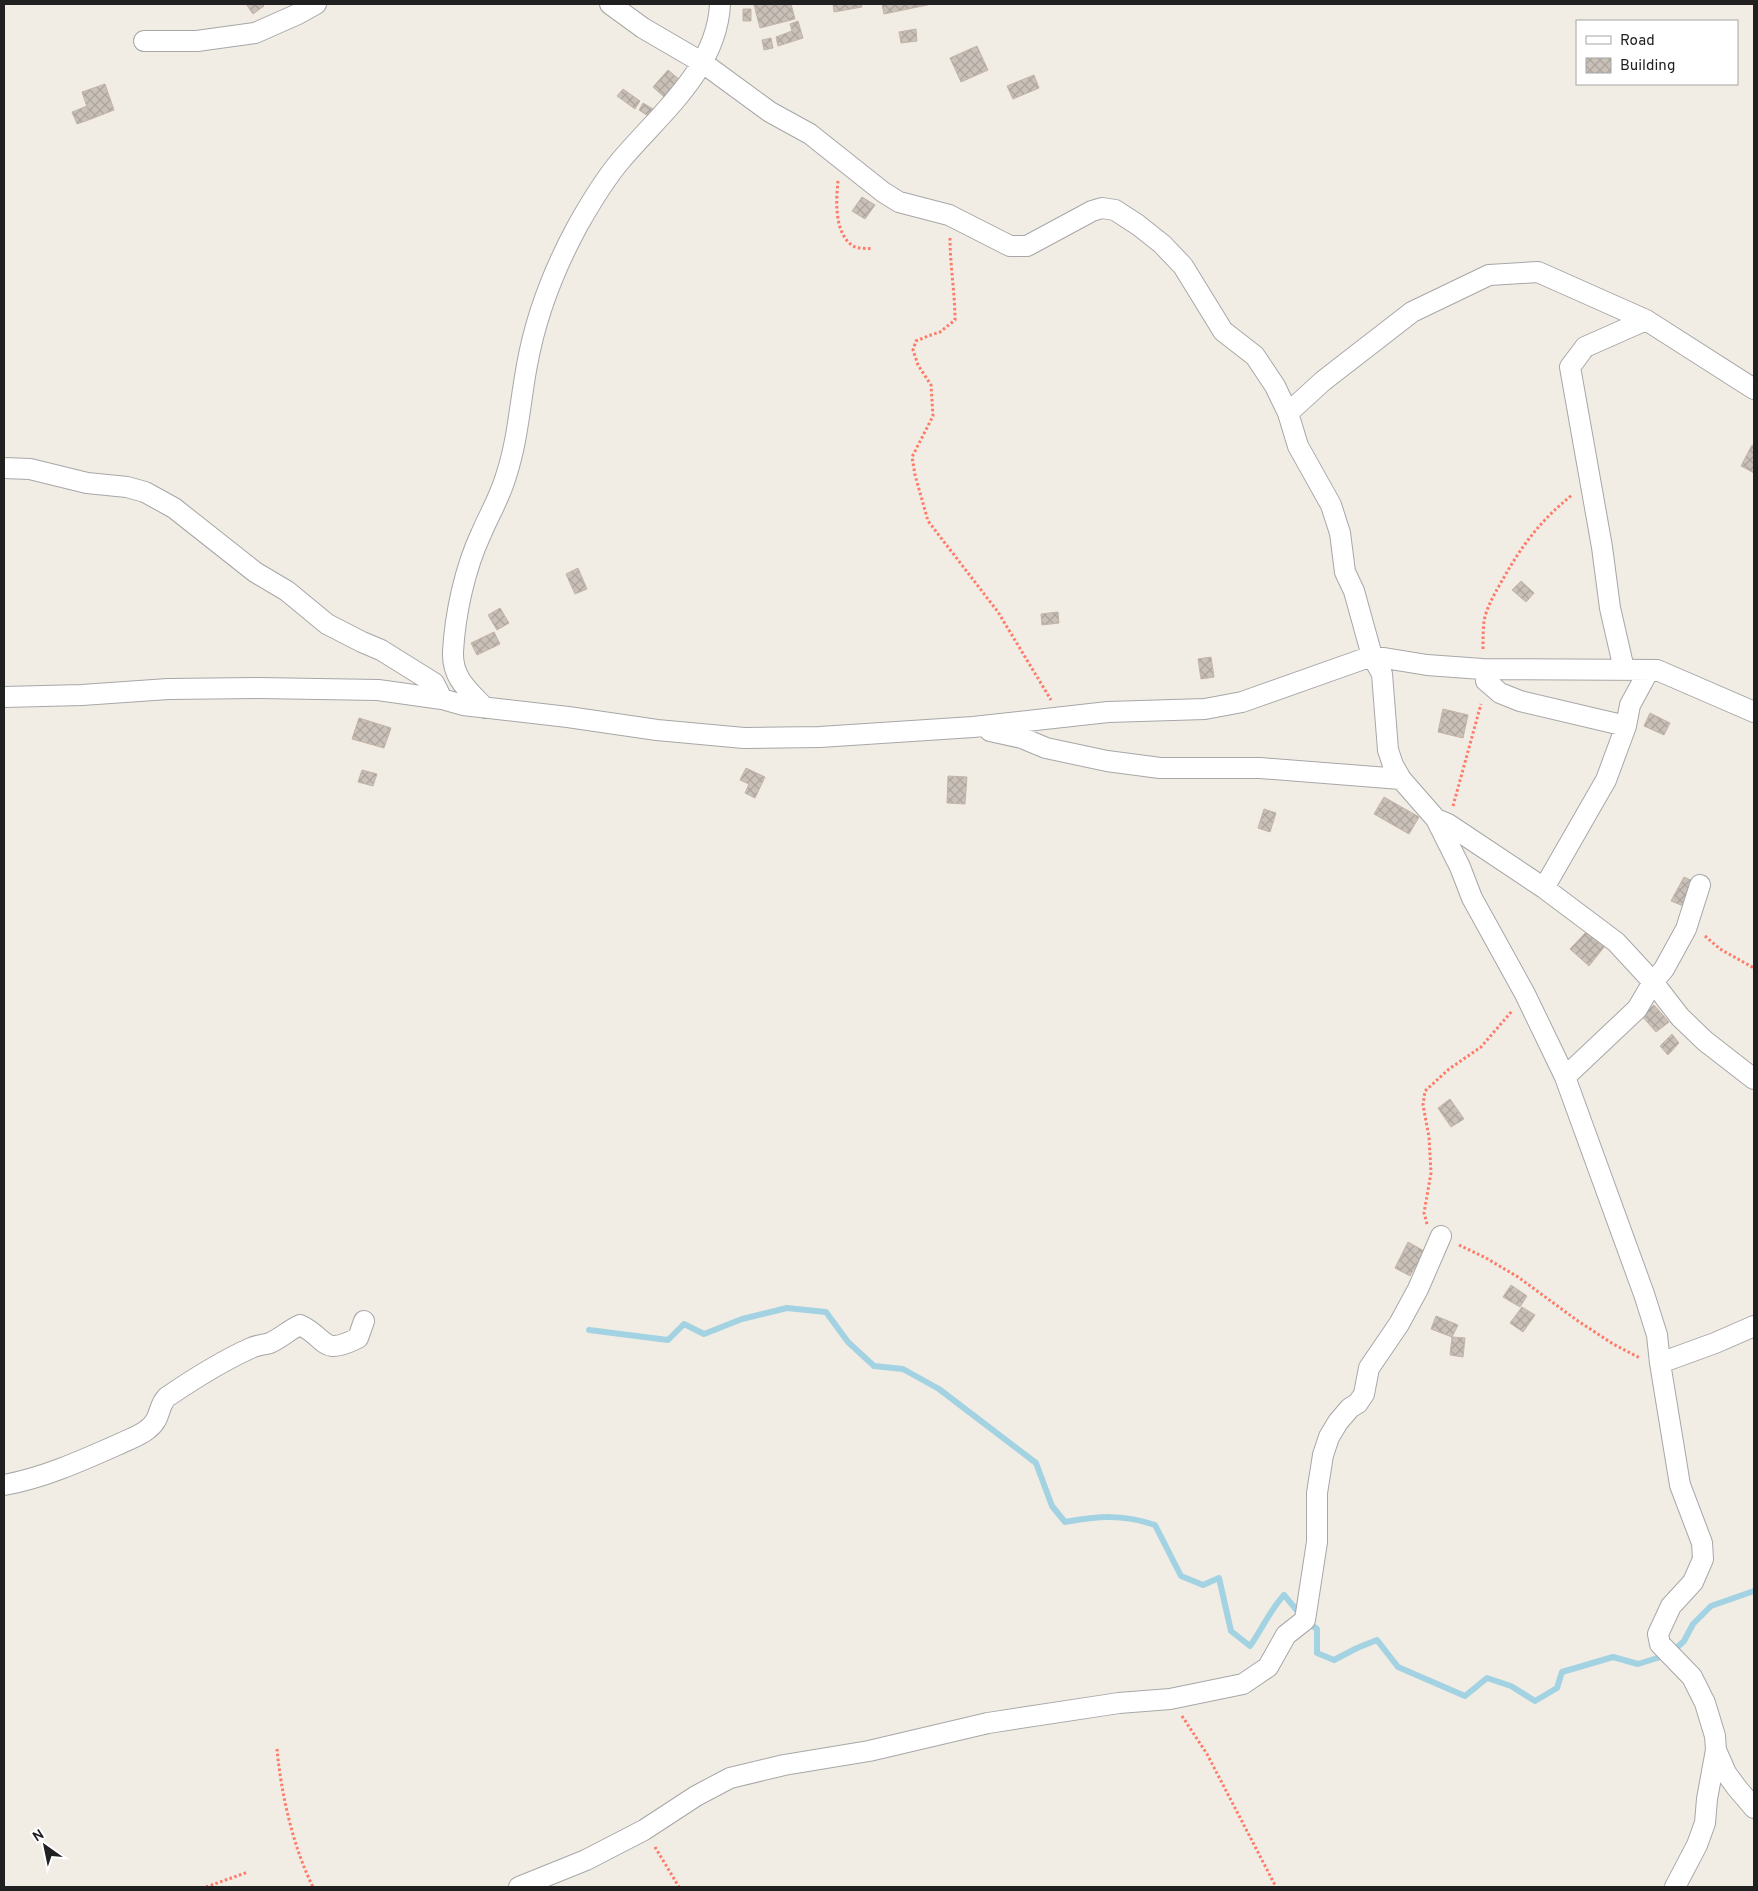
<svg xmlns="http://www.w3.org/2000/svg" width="1758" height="1891" viewBox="0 0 1758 1891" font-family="Overpass,sans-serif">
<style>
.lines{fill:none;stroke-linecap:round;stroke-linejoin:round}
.stream{stroke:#a3d3e2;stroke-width:6}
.building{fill:url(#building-cross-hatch);stroke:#c4b4a6}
.minor-casing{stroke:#a7a7a7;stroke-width:22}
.path{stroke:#ff7a68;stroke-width:3;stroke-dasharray:2.5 2.5;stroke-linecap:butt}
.minor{stroke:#fff;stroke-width:20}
</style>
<defs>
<pattern id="building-cross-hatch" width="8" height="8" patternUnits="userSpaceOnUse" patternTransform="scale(1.25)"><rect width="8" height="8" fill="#c9c0b8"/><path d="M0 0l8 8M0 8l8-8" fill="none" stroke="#aca59e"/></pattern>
</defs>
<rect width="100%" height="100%" fill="#f1ede5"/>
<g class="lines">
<path class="stream" d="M589 1330 668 1340 684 1324 704 1334 742 1319 787 1308 826 1312 848 1342 874 1366 903 1369 939 1389 1036 1463 1052 1506 1065 1522C1099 1516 1122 1514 1155 1525L1181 1576 1203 1585 1219 1578 1231 1631 1250 1646C1262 1629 1270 1610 1284 1595L1305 1620 1317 1629V1653L1334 1660 1357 1648 1377 1640 1398 1667 1465 1696 1487 1678 1511 1686 1535 1701 1557 1688 1562 1672 1613 1657 1638 1664 1670 1654 1684 1641 1693 1624 1711 1606 1754 1591"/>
</g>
<path class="building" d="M246 4H262L264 6 253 14Z
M759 4H791L795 19 760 28 754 5Z
M833 4H861L862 7 834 12Z
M882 4H932L884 14Z
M743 9H751V21H743Z
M798 21 803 38 778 46 776 37 792 31 790 24Z
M916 29 917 41 901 43 899 32Z
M771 38 773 48 764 50 762 40Z
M977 46 988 70 961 82 950 58Z
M668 70 680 80 664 97 653 87Z
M1034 75 1039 88 1013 99 1007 86Z
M105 84 114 110 91 119 82 92Z
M623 89 640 101 635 109 617 96Z
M643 103 653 109 648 116 639 110Z
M87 106 91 119 77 124 72 112Z
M862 197 875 205 865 219 852 211Z
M1752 445 1754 446V473L1741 466Z
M578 568 587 589 575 594 566 574Z
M1521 581 1534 593 1526 602 1512 590Z
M500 608 509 623 497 630 488 615Z
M1058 612 1059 623 1042 625 1041 614Z
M494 632 500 644 477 655 471 643Z
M1211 657 1214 677 1201 679 1198 659Z
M1443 709 1468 715 1463 738 1438 732Z
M1650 713 1670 723 1664 735 1644 726Z
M359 718 391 728 384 748 352 739Z
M746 768 765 777 755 798 745 793 749 784 740 780Z
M362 770 377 774 373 786 358 782Z
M948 776 967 777 965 804 947 803Z
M1384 797 1419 817 1409 834 1374 814Z
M1264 809 1276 813 1270 832 1258 828Z
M1684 877 1697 883 1686 907 1671 901Z
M1588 930 1605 946 1589 966 1570 949Z
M1654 1005 1669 1022 1656 1032 1641 1015Z
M1672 1034 1679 1043 1668 1055 1660 1046Z
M1450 1099 1464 1119 1451 1127 1438 1108Z
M1408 1242 1424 1251 1410 1276 1395 1268Z
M1511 1285 1527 1296 1520 1307 1503 1297Z
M1522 1307 1535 1315 1523 1332 1510 1323Z
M1436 1316 1458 1325 1452 1337 1431 1329Z
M1452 1337 1465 1338 1463 1357 1450 1355Z"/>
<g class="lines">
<defs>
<path id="minor" d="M610 4 643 28 703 63 770 112 810 134 883 192 899 202 949 215 1010 246H1027L1092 211 1102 208 1115 210 1138 225 1162 244 1183 266 1223 331 1255 356 1275 386 1288 413 1298 446 1331 505 1340 533 1345 572 1354 591 1372 656 1382 674 1388 750 1393 765 1401 779 1436 819 1460 867 1472 898 1525 994 1565 1077 1644 1294 1657 1335 1660 1363 1680 1485 1702 1543 1703 1559 1693 1582 1671 1606 1658 1634 1660 1644 1692 1677 1705 1703 1715 1736 1716 1750 1726 1773 1737 1788 1754 1808
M144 41H197L255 33 298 14 316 4
M1288 413 1323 381 1412 312 1489 275 1538 272 1646 320 1754 389
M4 468 30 469 87 483 127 487 145 492 174 508 255 572 287 591 327 624 362 642 381 650 434 683 442 699
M1624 669 1610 608 1602 547 1570 367 1585 347 1646 320
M1486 681 1500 693 1520 701 1626 726
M4 697 82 695 168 689 259 688 378 690 442 699 463 705 568 717 657 730 744 738 820 737 973 727 1108 712 1205 709 1242 702 1372 656 1427 665 1482 669 1657 670 1754 712
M485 708C468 690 452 678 453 652 455 614 465 568 481 534 489 515 500 497 506 476 518 440 520 402 527 365 536 315 554 269 578 225 591 202 605 179 621 160 660 114 717 69 720 4
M990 731 1022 738 1046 748 1107 761 1160 768H1260L1401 779
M1436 819 1448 824 1544 888 1616 942 1653 982 1680 1017 1705 1041 1754 1079
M1544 888 1606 780 1626 726 1630 705 1649 670
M1565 1077 1637 1009 1653 982 1664 969 1686 929 1700 885
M1660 1363 1715 1343 1754 1326
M4 1485C43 1478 81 1461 117 1445 127 1440 140 1436 148 1429 162 1418 157 1407 167 1397 192 1380 224 1360 251 1348 257 1345 264 1345 270 1343 281 1338 289 1330 300 1325 328 1338 320 1357 358 1338L364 1321
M519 1887 586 1860 644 1830 696 1796 730 1778 784 1765 869 1751 988 1723 1119 1703 1170 1699 1243 1684 1268 1667 1286 1635 1305 1620 1317 1542V1493L1323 1455 1329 1437 1338 1422 1350 1408 1358 1403 1364 1394 1369 1368 1399 1324 1418 1289 1441 1236
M1675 1887 1697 1845 1705 1823 1707 1799 1716 1750"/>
</defs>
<use href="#minor" class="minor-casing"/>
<path class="path" d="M838 181C836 201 834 233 853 246 858 249 866 248 872 249
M950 238C950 266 955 293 955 320L940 332 928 336 916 341 913 350 918 365 931 385 933 416 912 457 915 475 928 521 998 612 1051 700
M1483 649C1483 640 1483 630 1484 621 1487 606 1495 593 1503 579 1522 545 1541 520 1572 495
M1453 806 1481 704
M1705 936 1720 949 1754 968
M1427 1224 1424 1213 1431 1173 1429 1137 1423 1105 1425 1091 1449 1069 1481 1047 1512 1011
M1459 1245 1486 1258 1518 1277 1578 1321 1613 1344 1640 1358
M1182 1716 1207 1754 1276 1887
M277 1749C281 1793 293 1847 313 1887
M655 1847 679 1887
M206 1887 248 1872"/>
<use href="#minor" class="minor"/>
</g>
<rect width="1758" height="1891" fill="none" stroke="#202020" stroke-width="10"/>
<rect x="1576" y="20" width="162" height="65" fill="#ffffff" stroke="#a6a6a6"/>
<rect x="1586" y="36" width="25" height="8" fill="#ffffff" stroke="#a6a6a6"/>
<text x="1620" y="45" font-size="15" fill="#202020">Road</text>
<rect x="1586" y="58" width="25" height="15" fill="url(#building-cross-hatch)" stroke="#a6a6a6"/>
<text x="1620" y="70" font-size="15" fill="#202020">Building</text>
<g transform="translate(45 1846) rotate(327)" stroke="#ffffff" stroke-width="4" paint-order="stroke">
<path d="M0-4L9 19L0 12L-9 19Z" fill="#202020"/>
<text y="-8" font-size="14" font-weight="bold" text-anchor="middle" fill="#202020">N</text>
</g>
</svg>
